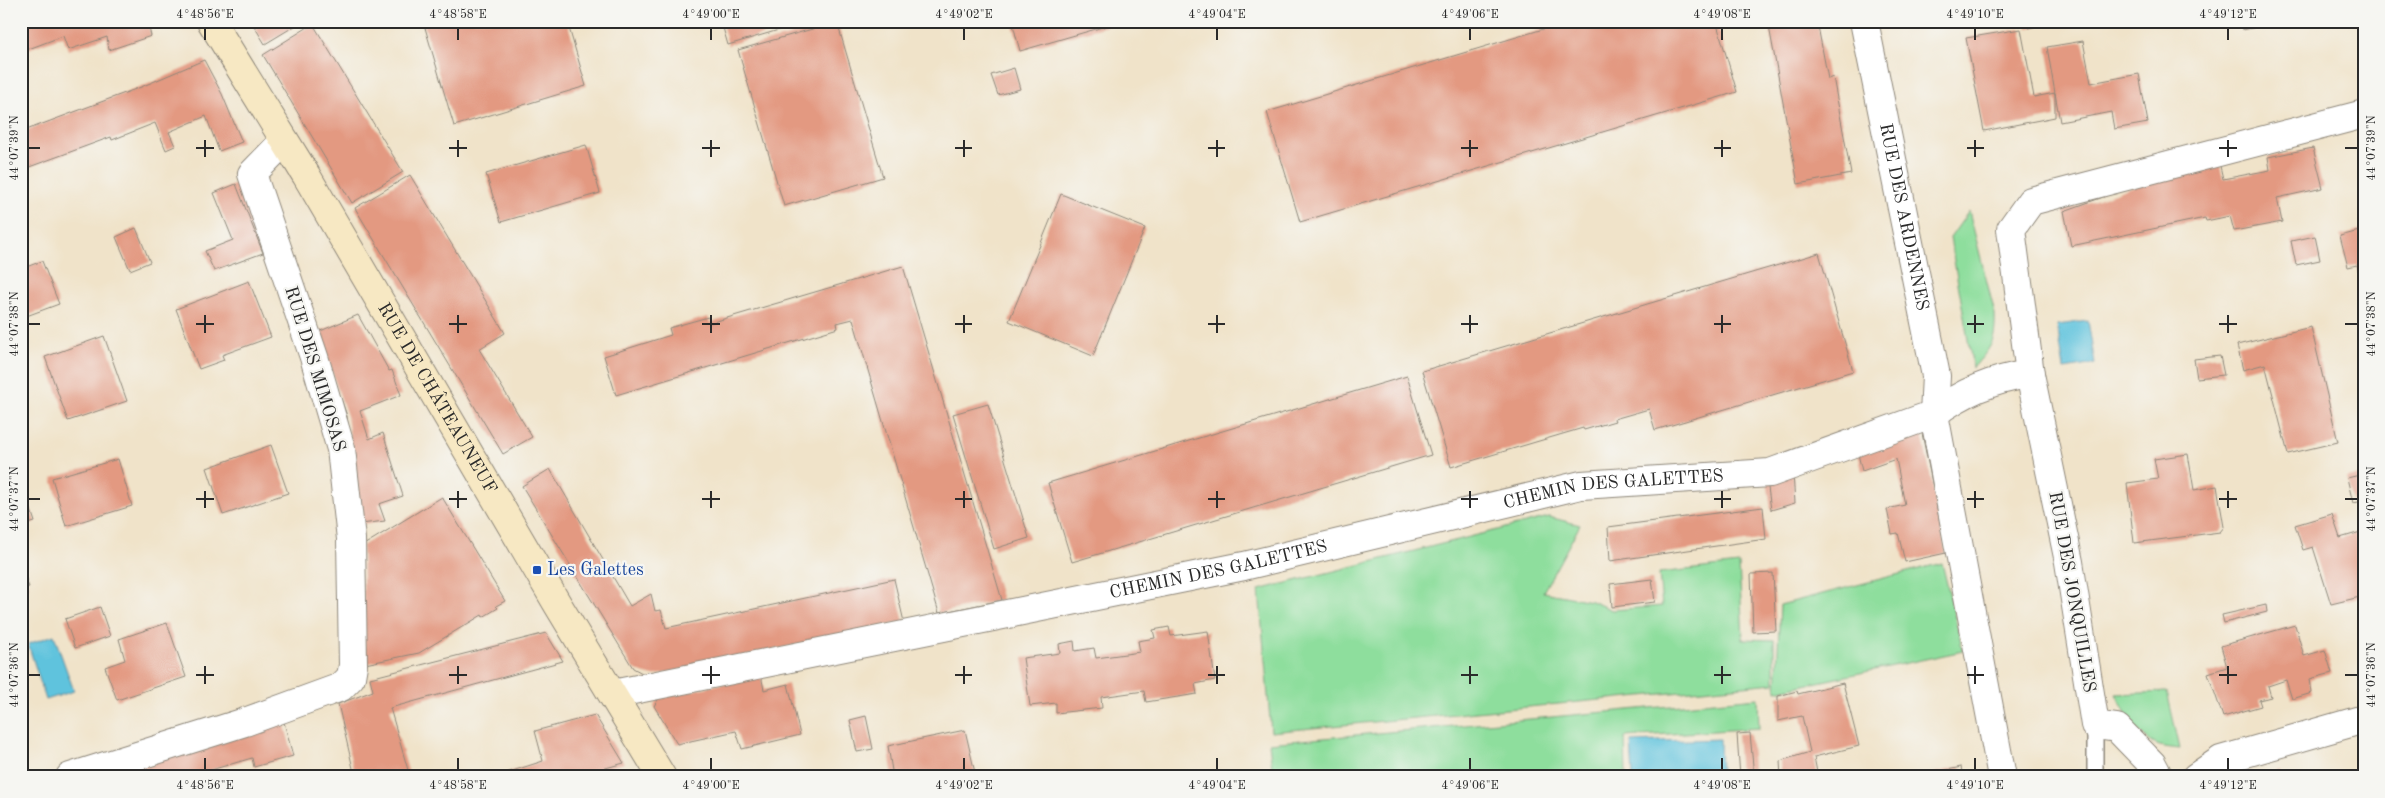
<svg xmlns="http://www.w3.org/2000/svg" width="2385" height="798" viewBox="0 0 2385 798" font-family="'Old Standard TT',serif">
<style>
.green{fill:#8ede9d;stroke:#5c8464}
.water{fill:#5fc3dd;stroke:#457784}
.building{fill:#e39981}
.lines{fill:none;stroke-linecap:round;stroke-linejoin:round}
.service-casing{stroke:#8e877a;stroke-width:18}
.minor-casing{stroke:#8e877a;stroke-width:30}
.secondary-casing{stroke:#8e877a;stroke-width:30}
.service{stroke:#fff;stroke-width:15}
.minor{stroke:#fff;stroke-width:28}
.secondary{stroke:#f7e8c3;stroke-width:28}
.ticks{fill:none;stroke:#2b2b2b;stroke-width:2}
.transit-dot{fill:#1a4fb4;stroke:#f6f6f2;stroke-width:2}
.labels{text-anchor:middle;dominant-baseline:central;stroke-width:4.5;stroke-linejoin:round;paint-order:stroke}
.street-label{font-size:18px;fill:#2b2b2b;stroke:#f6f6f2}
.transit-label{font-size:18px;fill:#164399;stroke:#f6f6f2;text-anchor:start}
.neatline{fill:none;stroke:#2b2b2b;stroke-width:2}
.ticks-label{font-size:12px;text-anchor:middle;fill:#2b2b2b}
</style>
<rect width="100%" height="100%" fill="#f6f6f2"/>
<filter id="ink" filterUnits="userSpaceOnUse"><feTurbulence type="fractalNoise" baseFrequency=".02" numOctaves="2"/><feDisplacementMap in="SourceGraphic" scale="10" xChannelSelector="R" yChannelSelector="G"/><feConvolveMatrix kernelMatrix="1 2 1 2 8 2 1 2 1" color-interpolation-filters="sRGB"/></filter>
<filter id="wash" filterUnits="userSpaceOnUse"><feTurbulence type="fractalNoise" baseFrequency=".0096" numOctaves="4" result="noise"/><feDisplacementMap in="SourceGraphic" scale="20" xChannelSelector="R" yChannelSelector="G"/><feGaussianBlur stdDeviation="1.12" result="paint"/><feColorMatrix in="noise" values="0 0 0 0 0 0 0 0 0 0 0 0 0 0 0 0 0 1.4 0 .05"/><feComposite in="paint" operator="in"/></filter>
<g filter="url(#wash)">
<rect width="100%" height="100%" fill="#f0e3c9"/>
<path class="green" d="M1969 211 1995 314C1996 343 1991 347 1973 368L1950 238Z
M1549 517 1580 525 1543 592 1591 601 1612 610 1662 606 1659 573 1739 564 1743 639 1774 640V683L1271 732 1259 590Z
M1942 563 1963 651 1776 691 1780 605Z
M2167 692 2180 749C2173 748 2163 748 2157 745 2137 736 2125 712 2116 694Z
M1758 698 1759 728 1625 737 1626 777H1273L1269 743Z"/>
<path class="water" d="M2088 321 2095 364 2064 369 2057 325Z
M54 635 74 691 46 700 28 644Z
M1720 739 1721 777H1633L1631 742Z"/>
<g id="blocks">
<path class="building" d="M21 21H151V23L148 24 151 36 109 50 107 37 68 50 63 36 26 50 27 54 21 56Z
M251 21H303L265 44Z
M423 21H567L586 86 454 126Z
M721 21H806V22L728 45Z
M1012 21H1120V22L1020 51Z
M1570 21H1716L1737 92 1300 222 1267 112Z
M1768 21H1817L1828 79 1833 77 1851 174 1798 184Z
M2027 21H2056V22L2028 28Z
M2241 21H2280V22L2243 30Z
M837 22 883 177 784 206 738 50Z
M313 24 403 172 352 203 263 55Z
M2021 29 2034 97 2055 93 2047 47 2083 41 2091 83 2139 74 2148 123 2114 129 2111 112 2060 122 2055 93V117L1984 131 1966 38Z
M204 60 222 94 242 142 219 151 206 116 169 132 175 146 166 150 155 123 112 140 111 137 21 170V132L141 87Z
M1014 68 1020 89 998 95 991 75Z
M586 145 600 193 501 222 486 174Z
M2313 148 2323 188 2277 198 2282 222 2234 231 2230 216 2206 221 2205 218 2071 246 2064 211 2168 174 2220 166 2223 179 2270 170 2268 157Z
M410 175 505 333 479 349 532 437 503 454 355 208Z
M236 184 263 253 214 271 205 251 233 240 214 193Z
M1061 194 1145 228 1093 356 1009 321Z
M136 228 150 262 130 270 116 237Z
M2363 230 2364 232 2363 290 2357 265 2348 267 2340 236Z
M2315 236 2320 260 2296 265 2291 241Z
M1819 253 1853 371 1655 430 1649 409 1614 419 1615 421 1584 430 1583 428 1451 467 1422 371Z
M42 261 59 304 21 318V269Z
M903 266 1002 600 939 613 853 319 837 323 838 328 616 395 604 356 671 335 669 328 708 317 710 323Z
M249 281 271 337 222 355 224 360 199 369 176 309Z
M358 315 389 371 392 370 401 395 360 411 369 439 383 433 403 496 379 504 385 521 361 524 347 416 318 332Z
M2311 327 2338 442 2288 454 2265 364 2243 370 2237 345Z
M104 336 127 401 68 421 45 357Z
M2220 356 2224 375 2197 378 2194 359Z
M1407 376 1431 455 1072 562 1048 483Z
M988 404 1029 538 994 549 953 414Z
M1922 433 1946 553 1905 562 1898 533 1892 534 1887 509 1905 505 1896 459 1862 471 1858 454Z
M271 445 288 493 223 515 207 468Z
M2188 454 2194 490 2217 486 2224 527 2220 532 2134 543 2127 483 2158 479 2154 459Z
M118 459 132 506 66 526 52 478Z
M550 469 630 606 651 594 655 611 661 610 666 628 894 579 904 622 653 676 642 673 633 668 522 486Z
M1793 473 1795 503 1771 510 1767 480Z
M2364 474V501L2353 503 2347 478Z
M442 497 505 601 496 606 498 608 483 617 482 615 419 653 365 664 362 546Z
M30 507 35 522 21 526V510Z
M1763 507 1766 539 1610 561 1608 527Z
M2332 514 2340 538 2364 531V596L2331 604 2313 547 2303 550 2295 525Z
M21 566 29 587 21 589Z
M1773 573 1776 631 1753 632 1751 574Z
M1652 579 1655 602 1612 607 1610 584Z
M2266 605 2267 612 2224 623 2222 615Z
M100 607 110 636 75 648 65 619Z
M167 623 186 677 117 700 105 667 125 660 119 639Z
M2295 625 2304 656 2325 650 2332 673 2310 679 2312 693 2292 699 2286 680 2268 686 2271 697 2259 700 2261 706 2223 717 2208 673 2227 667 2221 646Z
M1169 627 1171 636 1208 631 1215 680 1195 684 1197 694 1146 702 1144 691 1101 697 1102 708 1056 713V703L1030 706 1023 658 1060 653 1059 644 1074 641 1075 651 1094 648 1096 658 1140 652 1138 641 1155 638 1153 630Z
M546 633 563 661 390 708 410 777H355L338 704 373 691 370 678Z
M761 675 764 690 788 684 800 735 742 749 736 731 677 744 654 706 659 698Z
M1843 683 1859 746 1814 757 1818 777H1781L1780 761 1810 752 1802 716 1778 721V696L1797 691 1798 694Z
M595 715 624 763 573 777H494L543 761 535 731Z
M866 716 873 749 857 752 850 720Z
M284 722 293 756 254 767 252 758 187 777H99Z
M965 730 976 777H893L888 746Z
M1750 733 1754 777H1740L1737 734Z
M1961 767 1963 777H1935L1934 773Z
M2280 771 2281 777H2259V776Z"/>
</g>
</g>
<g filter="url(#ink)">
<use href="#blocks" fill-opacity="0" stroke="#8e877a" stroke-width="1"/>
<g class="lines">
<defs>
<path id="service" d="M2095 725V777"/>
<g id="minor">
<path id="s1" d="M1864 21 1936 376 1934 414 2002 777"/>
<path id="s2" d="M613 694 1244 566 1581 485 1770 473 1934 414C1962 392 1994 379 2030 374"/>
<path d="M70 777 245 722 341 687 351 677 353 665 351 539 341 449 314 357 252 174 284 141"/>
<path d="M2159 777 2152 764 2117 728 2095 725 2069 562 2030 374 2011 229 2031 201 2364 114"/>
<path d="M2196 777 2221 760 2364 719"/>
</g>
<g id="secondary">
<path id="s3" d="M211 21 306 175 558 605 662 777"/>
</g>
</defs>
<use href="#service" class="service-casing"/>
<use href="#minor" class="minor-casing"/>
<use href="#secondary" class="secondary-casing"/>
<use href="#service" class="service"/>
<use href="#minor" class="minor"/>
<use href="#secondary" class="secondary"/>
</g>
</g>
<path class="ticks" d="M205 28V40M458 28V40M711 28V40M964 28V40M1217 28V40M1470 28V40M1722 28V40M1975 28V40M2228 28V40M205 140V157M458 140V157M711 140V157M964 140V157M1217 140V157M1470 140V157M1722 140V157M1975 140V157M2228 140V157M28 148H40M196 148H214M449 148H467M702 148H720M955 148H972M1208 148H1225M1461 148H1478M1714 148H1731M1967 148H1984M2219 148H2237M2345 148H2358M205 315V333M458 315V333M711 315V333M964 315V333M1217 315V333M1470 315V333M1722 315V333M1975 315V333M2228 315V333M28 324H40M196 324H214M449 324H467M702 324H720M955 324H972M1208 324H1225M1461 324H1478M1714 324H1731M1967 324H1984M2219 324H2237M2345 324H2358M205 491V508M458 491V508M711 491V508M964 491V508M1217 491V508M1470 491V508M1722 491V508M1975 491V508M2228 491V508M28 499H40M196 499H214M449 499H467M702 499H720M955 499H972M1208 499H1225M1461 499H1478M1714 499H1731M1967 499H1984M2219 499H2237M2345 499H2358M205 666V684M458 666V684M711 666V684M964 666V684M1217 666V684M1470 666V684M1722 666V684M1975 666V684M2228 666V684M28 675H40M196 675H214M449 675H467M702 675H720M955 675H972M1208 675H1225M1461 675H1478M1714 675H1731M1967 675H1984M2219 675H2237M2345 675H2358M205 758V770M458 758V770M711 758V770M964 758V770M1217 758V770M1470 758V770M1722 758V770M1975 758V770M2228 758V770"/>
<rect class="transit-dot" x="532" y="565" width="10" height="10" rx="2.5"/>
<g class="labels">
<g class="street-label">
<text stroke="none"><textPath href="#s1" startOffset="200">RUE DES ARDENNES</textPath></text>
<text transform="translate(315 369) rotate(73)">RUE DES MIMOSAS</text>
<text stroke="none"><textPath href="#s3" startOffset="440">RUE DE CHÂTEAUNEUF</textPath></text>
<text stroke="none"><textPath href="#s2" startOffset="1022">CHEMIN DES GALETTES</textPath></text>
<text stroke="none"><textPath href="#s2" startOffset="618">CHEMIN DES GALETTES</textPath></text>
<text transform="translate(2072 592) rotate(80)">RUE DES JONQUILLES</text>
</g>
<g class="transit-label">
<text x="547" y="570">Les Galettes</text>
</g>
</g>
<rect width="2385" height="798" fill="none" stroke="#f6f6f2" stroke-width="55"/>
<rect x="28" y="28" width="2330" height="742" class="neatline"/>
<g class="ticks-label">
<text x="205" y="18">4°48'56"E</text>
<text x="458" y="18">4°48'58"E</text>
<text x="711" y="18">4°49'00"E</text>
<text x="964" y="18">4°49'02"E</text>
<text x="1217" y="18">4°49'04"E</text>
<text x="1470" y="18">4°49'06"E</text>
<text x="1722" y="18">4°49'08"E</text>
<text x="1975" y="18">4°49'10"E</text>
<text x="2228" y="18">4°49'12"E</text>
<text transform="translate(14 148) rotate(-90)" y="4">44°07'39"N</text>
<text transform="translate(2371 148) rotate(-90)" y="4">44°07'39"N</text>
<text transform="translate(14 324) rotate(-90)" y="4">44°07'38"N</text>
<text transform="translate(2371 324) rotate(-90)" y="4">44°07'38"N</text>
<text transform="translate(14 499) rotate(-90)" y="4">44°07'37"N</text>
<text transform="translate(2371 499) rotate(-90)" y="4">44°07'37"N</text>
<text transform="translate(14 675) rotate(-90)" y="4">44°07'36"N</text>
<text transform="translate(2371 675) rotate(-90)" y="4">44°07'36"N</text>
<text x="205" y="789">4°48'56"E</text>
<text x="458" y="789">4°48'58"E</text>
<text x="711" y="789">4°49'00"E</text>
<text x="964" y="789">4°49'02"E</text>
<text x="1217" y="789">4°49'04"E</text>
<text x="1470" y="789">4°49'06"E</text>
<text x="1722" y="789">4°49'08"E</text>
<text x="1975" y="789">4°49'10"E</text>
<text x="2228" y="789">4°49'12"E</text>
</g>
</svg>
